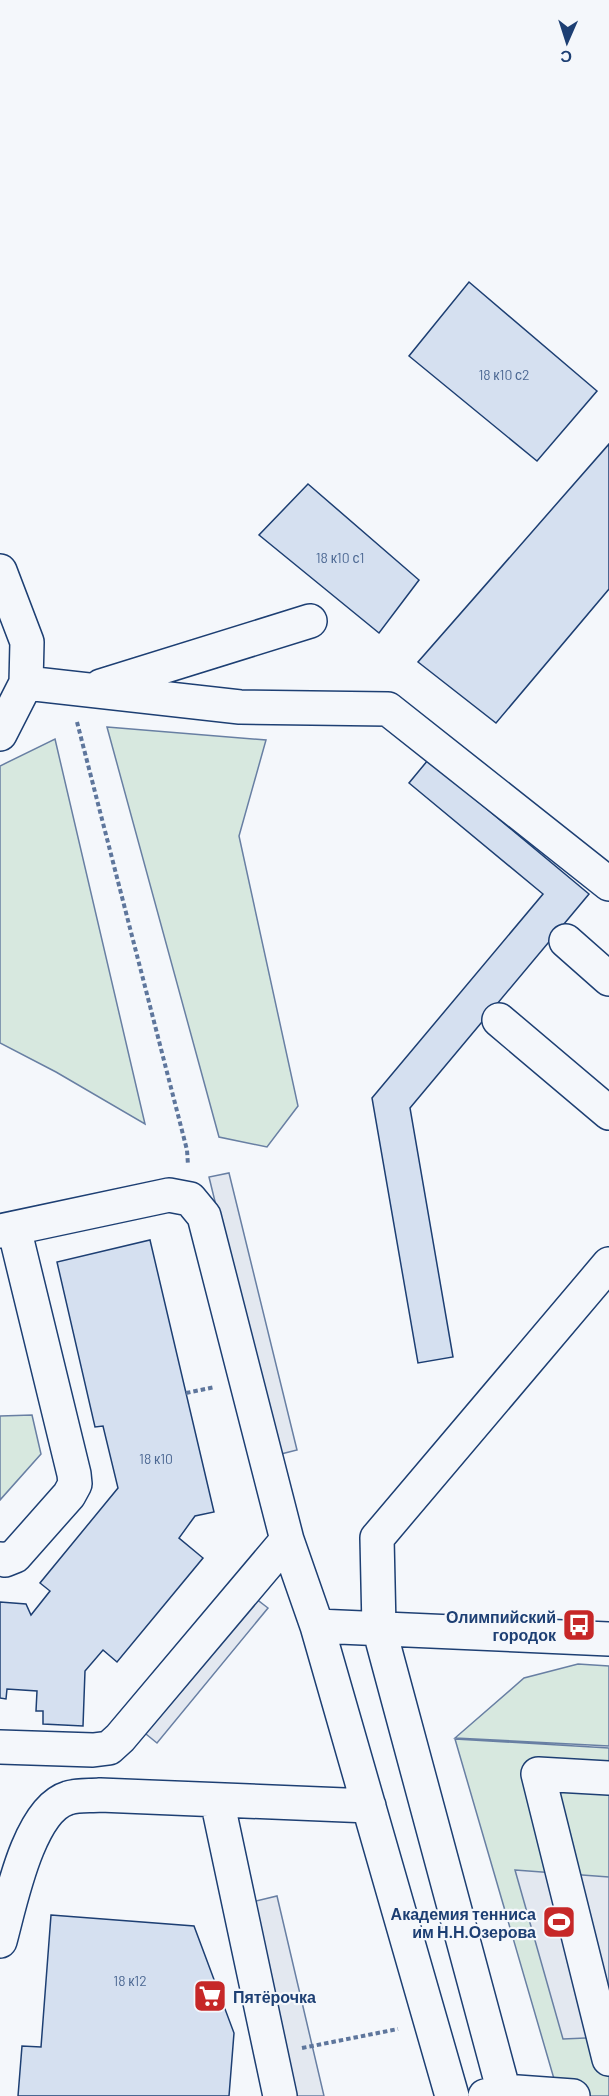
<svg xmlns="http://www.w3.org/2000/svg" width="609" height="2096" viewBox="0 0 609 2096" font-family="Barlow,sans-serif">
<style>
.green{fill:#d7e8df;stroke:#687fa3;stroke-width:1.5}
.parking{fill:#e3e8f0;stroke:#687fa3;stroke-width:1.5}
.building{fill:#d5e0f0;stroke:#1d3f73;stroke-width:1.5}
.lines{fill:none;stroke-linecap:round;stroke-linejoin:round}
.minor-casing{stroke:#1d3f73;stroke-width:36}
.path{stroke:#5e769c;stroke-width:4;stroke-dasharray:4.5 3;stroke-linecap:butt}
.minor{stroke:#f4f7fb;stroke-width:33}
.labels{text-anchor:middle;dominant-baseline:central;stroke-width:4.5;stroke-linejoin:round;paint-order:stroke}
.number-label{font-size:14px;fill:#4b6792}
.poi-label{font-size:16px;font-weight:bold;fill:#1d3f73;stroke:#f4f7fb;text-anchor:end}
</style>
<rect width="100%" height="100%" fill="#f4f7fb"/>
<path class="green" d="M107 727 266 740 239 836 298 1106 267 1147 219 1137Z
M55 739 145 1124 56 1072 0 1043V766Z
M32 1415 41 1454 0 1500V1416Z
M578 1664 609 1666V1746L455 1738 524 1678Z
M455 1739 609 1748V2096H559Z"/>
<path class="parking" d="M229 1173 297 1450 277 1455 209 1177Z
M251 1595 268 1608 157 1743 141 1730Z
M515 1870 609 1877V2037L563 2039Z
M277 1896 324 2096H297L252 1902Z"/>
<path class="building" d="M469 282 597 391 537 461 409 356Z
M609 444V589L496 723 418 662Z
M308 484 419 580 379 633 259 535Z
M428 760 589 894 410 1108 453 1357 418 1363 372 1098 543 894 409 783Z
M150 1240 214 1512 195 1516 179 1538 203 1558 117 1662 103 1650 85 1671 83 1726 43 1724V1711H36L37 1691 7 1689 6 1699 0 1698V1602L26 1604 31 1615 50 1591 40 1583 118 1488 103 1426 95 1427 57 1262Z
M51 1915 194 1926 234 2033 229 2096H18L22 2046 41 2047Z"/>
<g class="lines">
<defs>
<path id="minor" d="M0 571 27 642 26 683 0 734
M26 683 240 707 388 709 609 884
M101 686 310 621
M566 941 609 979
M499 1020 609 1113
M0 1231 169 1195 190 1199 204 1216 287 1540 120 1738 109 1748 93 1750 0 1747
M287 1540 317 1626 452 2096
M0 1559 5 1560 15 1556 69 1495 75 1484 74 1474 14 1228
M317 1626 609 1639
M609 1778 538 1774 609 2059
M217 1800 280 2096
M0 1941C10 1905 28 1810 68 1798 77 1795 90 1796 100 1795L369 1806
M485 2096 503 2091 573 2096
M505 2096 379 1628 377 1538 609 1264"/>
</defs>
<use href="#minor" class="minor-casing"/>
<path class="path" d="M77 722 187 1150 188 1165
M186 1393 215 1387
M302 2048 398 2029"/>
<use href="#minor" class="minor"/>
</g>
<defs>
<symbol id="bus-square" viewBox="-11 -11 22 22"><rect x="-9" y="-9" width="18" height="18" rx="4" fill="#c62828" stroke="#f4f7fb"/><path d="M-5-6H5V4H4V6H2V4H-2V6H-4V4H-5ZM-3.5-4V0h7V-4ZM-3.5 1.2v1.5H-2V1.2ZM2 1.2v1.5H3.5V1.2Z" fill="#fff"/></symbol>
<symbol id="stadium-square" viewBox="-11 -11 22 22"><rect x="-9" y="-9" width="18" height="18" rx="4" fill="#c62828" stroke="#f4f7fb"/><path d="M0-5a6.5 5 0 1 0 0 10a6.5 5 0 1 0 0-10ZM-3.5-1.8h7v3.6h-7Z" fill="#fff"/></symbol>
<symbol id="supermarket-square" viewBox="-11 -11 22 22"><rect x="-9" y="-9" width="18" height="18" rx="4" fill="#c62828" stroke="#f4f7fb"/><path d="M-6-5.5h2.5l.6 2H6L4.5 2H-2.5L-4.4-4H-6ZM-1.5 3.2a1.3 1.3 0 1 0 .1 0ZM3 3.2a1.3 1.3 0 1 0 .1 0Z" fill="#fff"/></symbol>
</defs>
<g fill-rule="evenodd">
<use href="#bus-square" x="560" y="1606" width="38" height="38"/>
<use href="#stadium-square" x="540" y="1903" width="38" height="38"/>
<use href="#supermarket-square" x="191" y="1977" width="38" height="38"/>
</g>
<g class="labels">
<g class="number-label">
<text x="504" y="374">18 к10 с2</text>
<text x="340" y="557">18 к10 с1</text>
<text x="156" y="1458">18 к10</text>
<text x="130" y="1980">18 к12</text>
</g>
<g class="poi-label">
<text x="556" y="1616">Олимпийский<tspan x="556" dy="18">городок</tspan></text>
<text x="536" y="1913">Академия тенниса<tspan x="536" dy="18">им Н.Н.Озерова</tspan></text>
<text x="233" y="1996" text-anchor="start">Пятёрочка</text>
</g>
</g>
<g transform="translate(567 42) rotate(183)" stroke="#f4f7fb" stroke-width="4.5" paint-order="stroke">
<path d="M0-4.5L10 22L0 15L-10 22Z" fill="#1d3f73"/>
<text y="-9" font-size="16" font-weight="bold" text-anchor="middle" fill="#1d3f73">С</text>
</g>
</svg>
